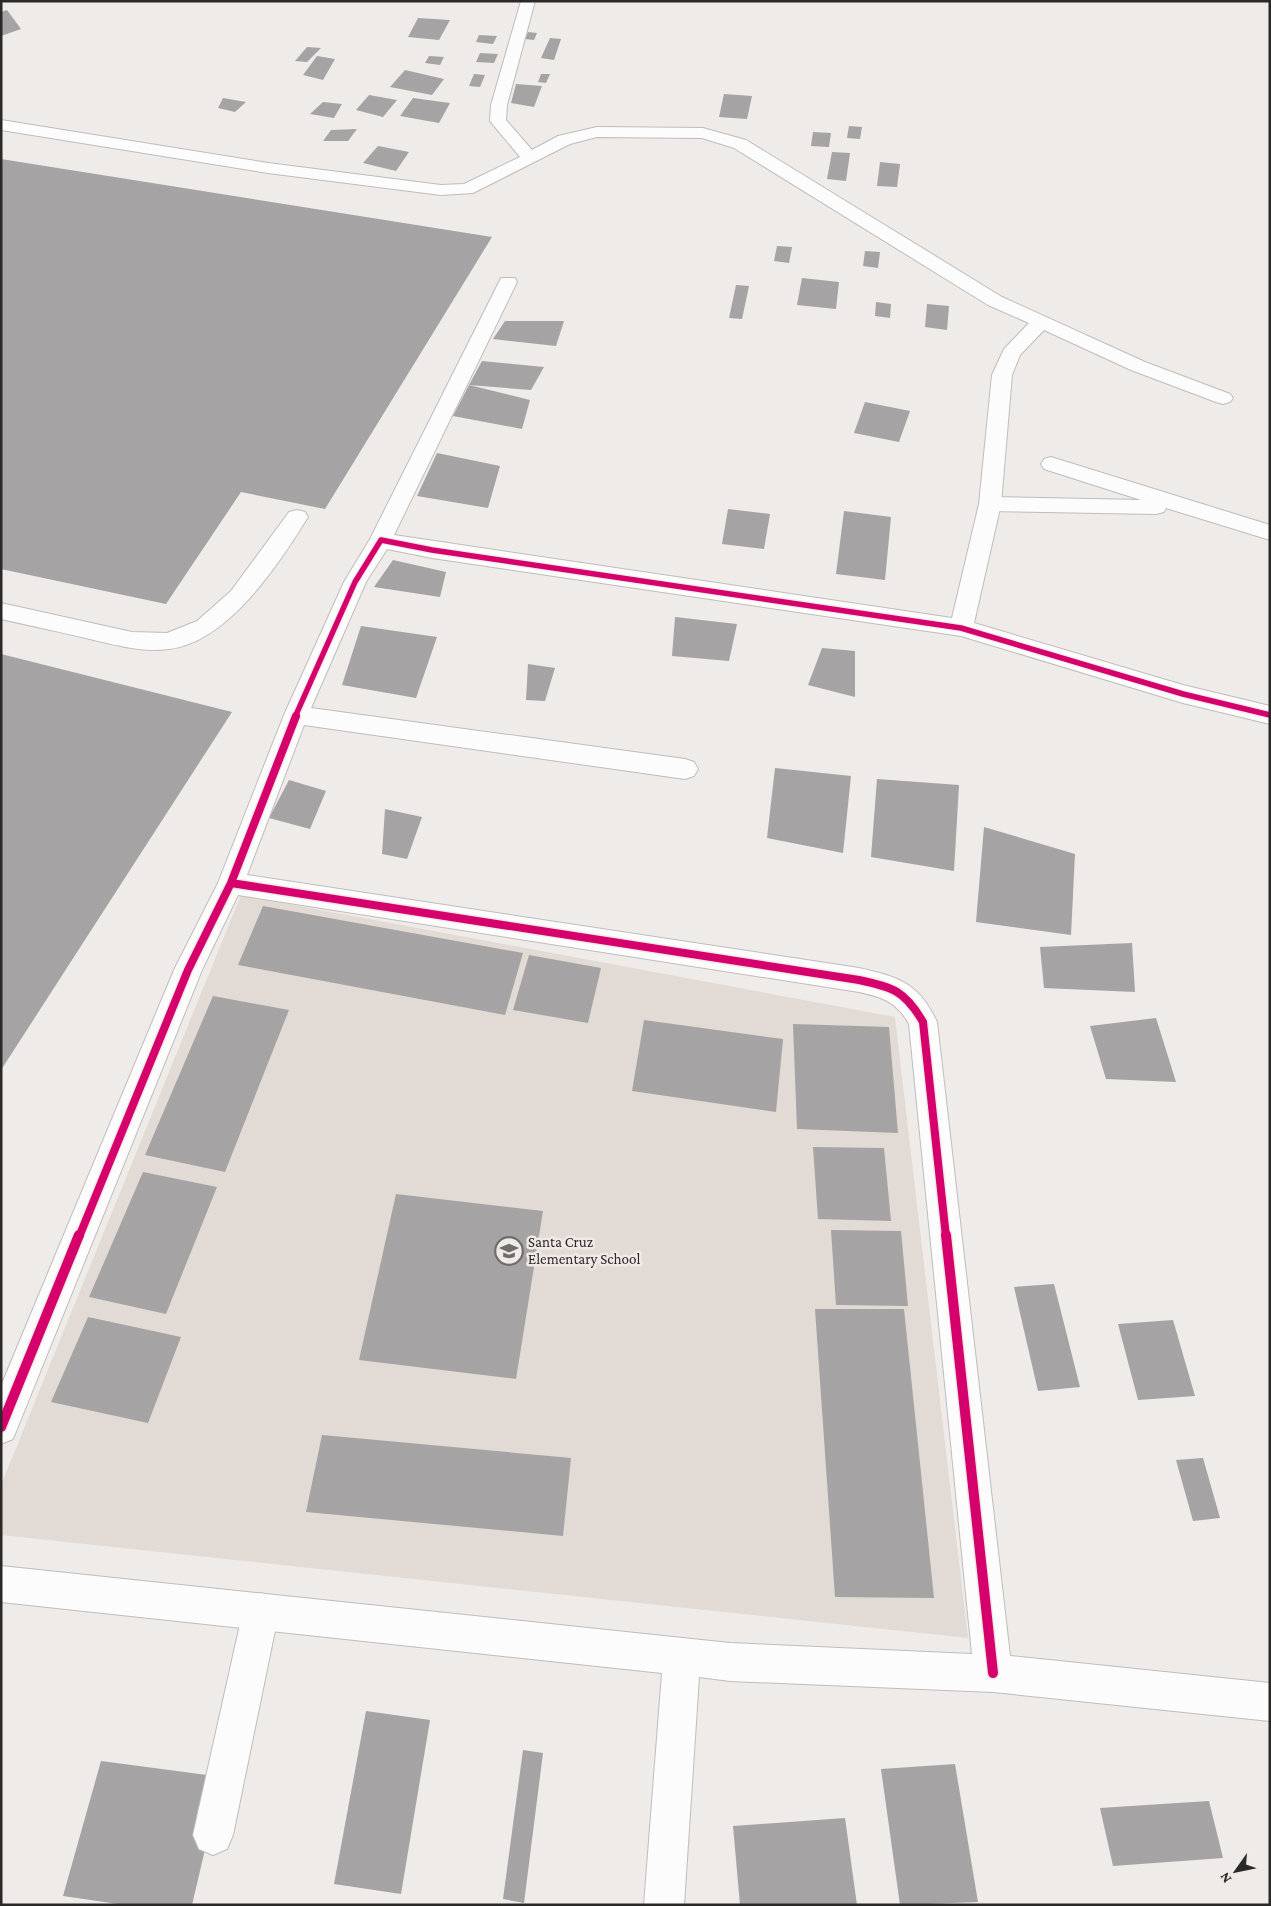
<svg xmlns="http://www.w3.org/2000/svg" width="1271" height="1906" viewBox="0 0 1271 1906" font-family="'Crimson Pro',serif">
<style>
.built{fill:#e2dbd5}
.building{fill:#a5a3a3}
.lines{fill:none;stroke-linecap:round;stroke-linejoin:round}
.service-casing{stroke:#bfbdbb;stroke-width:2}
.minor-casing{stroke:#bfbdbb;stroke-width:2}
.service{fill:#fcfcfc;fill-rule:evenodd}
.minor{fill:#fcfcfc;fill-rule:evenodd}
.cycleway-far2-casing{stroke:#f0eae7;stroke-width:8}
.cycleway-far1-casing{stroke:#f0eae7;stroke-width:11}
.cycleway-casing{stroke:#f0eae7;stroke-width:13}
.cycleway-far2{stroke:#d6006c;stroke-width:5.5}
.cycleway-far1{stroke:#d6006c;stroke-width:8}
.cycleway{stroke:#d6006c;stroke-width:10}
.labels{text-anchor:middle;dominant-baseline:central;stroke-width:5;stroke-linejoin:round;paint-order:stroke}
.poi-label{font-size:15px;fill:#2b2928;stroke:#f0eae7;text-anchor:start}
</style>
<rect width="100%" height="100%" fill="#eeebe9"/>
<path class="built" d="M241 895 895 1017 968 1638 1 1535V1485Z"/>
<path class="building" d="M7 10 21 29 1 36V12Z
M418 18 450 20 439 40 408 37Z
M528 32 537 33 534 40 525 39Z
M479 35 497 36 493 44 476 42Z
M550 38 561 39 554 60 541 58Z
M307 47 321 48 307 62 295 61Z
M480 53 498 54 494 63 476 62Z
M317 56 335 59 323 80 303 75Z
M429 56 444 57 440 65 425 63Z
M405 70 444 79 432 95 390 87Z
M474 74 485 75 480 87 469 86Z
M541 74H550L546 83 538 82Z
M516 84 542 86 534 107 511 103Z
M724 94 752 96 747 119 719 117Z
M369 95 397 100 383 117 356 110Z
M223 98 246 102 235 112 218 108Z
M413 98 450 103 439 123 400 116Z
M323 102 342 104 334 118 310 114Z
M849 126 862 127 860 139 847 138Z
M357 129 348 141H323L331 130Z
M813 132 831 133 829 147 811 146Z
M378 146 409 152 396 171 363 163Z
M832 152 850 153 846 181 827 179Z
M1 159 492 237 325 509 241 492 166 604 1 569Z
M880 162 900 164 897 187 877 186Z
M777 246 792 247 789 263 774 261Z
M865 251 880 252 878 268 863 266Z
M802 278 839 282 836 309 797 305Z
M736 285 749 286 742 319 729 318Z
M876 302 891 304 890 318 875 316Z
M927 304 949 306 947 330 925 327Z
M505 321H564L556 346 493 339Z
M482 361 544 367 531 390 469 385Z
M469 385 530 400 522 429 453 416Z
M865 402 910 411 899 442 854 433Z
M437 453 500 466 488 508 417 496Z
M728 509 770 514 764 549 722 544Z
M844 511 891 517 885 580 836 574Z
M393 560 446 572 440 597 374 587Z
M675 617 737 624 729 661 672 656Z
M361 626 437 637 416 698 342 685Z
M822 648 855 651V697L808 685Z
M1 654 232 712 1 1070Z
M528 664 555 668 545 701 526 700Z
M775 768 851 776 843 853 767 838Z
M877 779 959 785 954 871 871 857Z
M289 780 326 791 310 829 269 818Z
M385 809 422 817 407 859 382 854Z
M984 827 1075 854 1071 935 976 922Z
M263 906 523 953 505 1015 238 965Z
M1132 943 1135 992 1044 988 1040 947Z
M529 955 601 968 588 1023 513 1010Z
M213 996 289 1010 225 1172 145 1155Z
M1156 1018 1176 1082 1106 1079 1090 1026Z
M644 1020 783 1039 776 1112 632 1091Z
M793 1024 889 1027 898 1133 797 1129Z
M813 1147 884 1148 891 1221 818 1219Z
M143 1172 217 1187 166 1314 89 1297Z
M396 1194 543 1211 516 1379 359 1360Z
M831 1230 901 1231 908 1306 836 1305Z
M1054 1284 1080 1387 1038 1391 1014 1287Z
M815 1309H904L934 1598 835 1597Z
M88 1317 181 1337 148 1423 51 1402Z
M1173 1320 1195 1396 1138 1400 1118 1324Z
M322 1435 571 1458 563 1536 306 1512Z
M1203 1458 1220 1518 1193 1521 1176 1460Z
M366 1711 430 1720 401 1894 334 1884Z
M523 1750 543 1753 524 1903 503 1899Z
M101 1761 222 1777 192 1905H125L63 1896Z
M955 1764 978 1902 900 1905 881 1769Z
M1209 1801 1223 1858 1113 1866 1100 1808Z
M845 1818 857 1905H740L733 1826Z"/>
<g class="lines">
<defs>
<path id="service" d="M1051 457 1270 525V540L1166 508 1164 512 1156 514 990 511 982 509 979 504 982 499 990 497 1141 500 1044 469 1041 464 1044 459Z
M297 510 305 512 308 517C279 564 228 642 169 649 143 653 115 645 90 639 61 632 31 626 1 619V603L132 632 167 633 197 621 231 591 289 512Z
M261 1593 274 1598 279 1611 233 1835 227 1849 213 1855 199 1849 193 1835 243 1611 248 1598Z"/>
<path id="minor" d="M521 1H535L507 105 506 120 532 150 558 136 597 127 703 128 746 140 1002 297 1145 362 1230 394 1233 398 1230 402 1223 404 1216 402 1131 370 1044 330 1020 355 1012 375 1001 504 974 623 1183 685 1270 706V724L1183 703 961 636 432 558 387 549 366 582 311 708 685 759 694 762 698 769 694 776 685 779 304 725 247 875 859 968C899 977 919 983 937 1022L1010 1656 1270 1683V1721L993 1692 730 1681 699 1677 684 1905H644L662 1673 1 1602V1566L730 1643 972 1654 909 1024C897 1002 882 997 859 992L238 895 202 970 13 1439 1 1444V1386L174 970 218 883 284 715 344 582 370 539 501 278H515L517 282 394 535 952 618 979 504 992 375 1004 349 1029 323 988 305 734 148 702 138 597 137 570 144 473 193 441 195 268 173 1 130V120L268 163 441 185 464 184 520 157 490 121 491 105Z"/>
</defs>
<use href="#service" class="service-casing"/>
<use href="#minor" class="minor-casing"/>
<use href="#service" class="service"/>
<use href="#minor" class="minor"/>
<defs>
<path id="cycleway-far2" d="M295 717 355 582 381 540 432 550 961 628 1183 694 1270 715"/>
<path id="cycleway-far1" d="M231 883 859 980C893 987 905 991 923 1022L946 1237
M79 1237 188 970 231 883 296 716"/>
<path id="cycleway" d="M946 1235 993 1673
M1 1427 79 1235"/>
</defs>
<use href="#cycleway-far2" class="cycleway-far2-casing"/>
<use href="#cycleway-far1" class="cycleway-far1-casing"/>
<use href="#cycleway" class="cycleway-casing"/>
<use href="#cycleway-far2" class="cycleway-far2"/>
<use href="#cycleway-far1" class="cycleway-far1"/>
<use href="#cycleway" class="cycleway"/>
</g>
<defs>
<symbol id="school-ring" viewBox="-11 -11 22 22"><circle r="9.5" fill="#f0eae7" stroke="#6f6d6c" stroke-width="1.5"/><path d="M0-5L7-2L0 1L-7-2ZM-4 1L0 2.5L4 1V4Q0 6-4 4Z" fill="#6f6d6c"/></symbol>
</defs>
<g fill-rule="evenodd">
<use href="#school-ring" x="493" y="1235" width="32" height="32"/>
</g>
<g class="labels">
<g class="poi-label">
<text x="528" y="1242">Santa Cruz<tspan x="528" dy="17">Elementary School</tspan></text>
</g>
</g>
<rect width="1271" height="1906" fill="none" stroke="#2b2928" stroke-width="5"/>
<g transform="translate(1236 1871) rotate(237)" stroke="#f0eae7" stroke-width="4" paint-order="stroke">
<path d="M0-4L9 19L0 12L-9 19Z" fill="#2b2928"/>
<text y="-8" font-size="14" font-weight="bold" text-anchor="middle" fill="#2b2928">N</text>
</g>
</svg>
